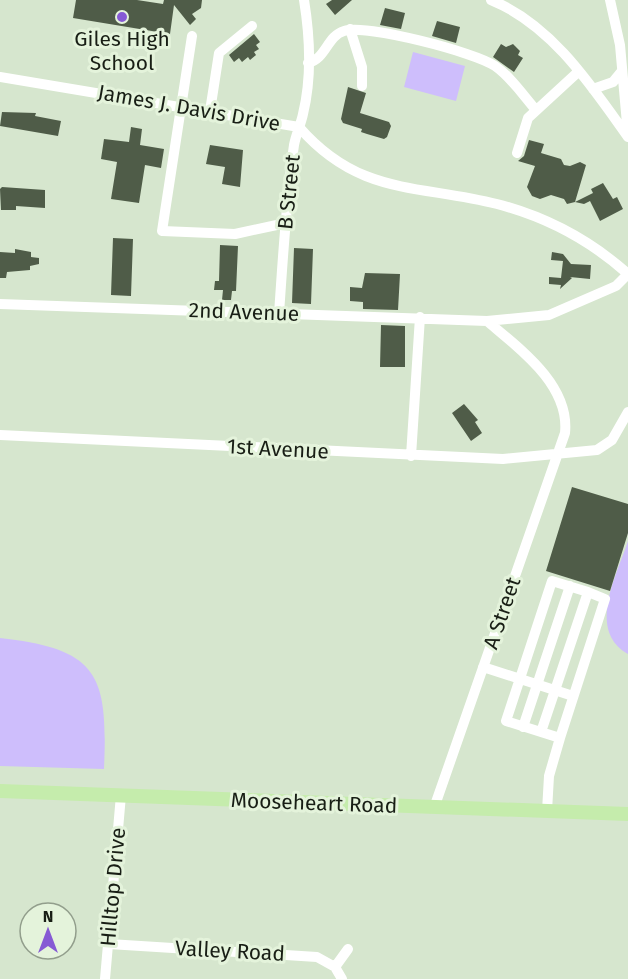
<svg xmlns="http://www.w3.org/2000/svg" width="628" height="979" viewBox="0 0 628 979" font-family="'Fira Sans',sans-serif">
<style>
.green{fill:#cebefc}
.building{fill:#4f5c48}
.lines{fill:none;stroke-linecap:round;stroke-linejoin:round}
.minor{stroke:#fff;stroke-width:10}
.major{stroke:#c5ecac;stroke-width:14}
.poi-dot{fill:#865ad4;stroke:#e4f3db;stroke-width:2}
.labels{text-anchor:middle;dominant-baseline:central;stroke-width:6;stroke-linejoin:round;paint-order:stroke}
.poi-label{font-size:21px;fill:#181e15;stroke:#e4f3db}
.street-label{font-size:21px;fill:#181e15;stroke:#e4f3db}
</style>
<rect width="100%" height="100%" fill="#d6e6ce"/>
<path class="green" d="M413 52 465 66 456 101 404 87Z
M628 541V654C586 630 617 575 628 541Z
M0 638C99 649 108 675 104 769L0 766Z"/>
<path class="building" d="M76 0H137L163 4 164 0H202L201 8 192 14 196 19 190 25 174 5 170 34 73 18Z
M332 0H352L335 15 326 4Z
M385 8 405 13 401 29 380 25Z
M437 21 460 27 456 43 432 36Z
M254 34 260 42 256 45 259 49 254 52 256 55 250 60 248 57 242 62 239 58 234 62 229 55Z
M501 44 506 47 513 44 520 51 518 55 523 58 514 72 493 57Z
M348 87 366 93 360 113 389 122 391 126 387 137 384 139 367 134 361 132 362 129 343 123 341 119Z
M2 112 36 113 35 116 61 121 58 136 0 126Z
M131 127 142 129 140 145 164 149 161 168 145 165 139 203 111 199 117 162 101 159 104 139 129 142Z
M529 140 544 144 541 153 561 159 564 165 570 166 580 162 586 165 575 202 567 204 564 199 551 195 540 199 532 196 527 187 535 166 518 161 524 156Z
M210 145 243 150 240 187 222 184 225 167 206 164Z
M603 183 613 199 617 197 623 209 600 221 590 201 584 204 575 202 593 193 591 189Z
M2 187 45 190V208L16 206V210H1L0 189Z
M113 238 133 239 131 296 111 295Z
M220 245 238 246 236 291H232L231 300H222L223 290H214L215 281H219Z
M294 248 313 249 311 304 292 303Z
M15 249 31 252V257L39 258V264L30 266V270L7 272 6 278H0V252L15 253Z
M552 252 563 254 571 264 591 265 590 279 570 277 572 278 560 289 561 285 549 284V277L561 278 563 261 551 260Z
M365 273 400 274 398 310 363 309V302L350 301V287L362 288Z
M381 325 405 326V367H380Z
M464 404 478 420 475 422 482 433 471 441 452 413Z
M572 487 628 504V533L610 591 546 571Z"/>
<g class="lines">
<path class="minor" d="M491 0C552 25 591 85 628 137
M610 0 620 45 628 135
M350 29 362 67V86
M192 36 162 231 235 234 286 223
M308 63C326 59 327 36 344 31 366 24 475 52 495 66 511 77 523 95 536 110
M0 77 299 127C359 196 417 184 497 204 547 217 590 240 628 274
M593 89 613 82 622 71
M210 111 219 53 252 26
M517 153 528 118 578 72
M0 304 487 321 549 315 616 286 628 274
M279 314C283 257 286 201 294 145 296 134 301 124 303 114 312 77 310 37 304 0
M0 435 503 459 597 450 612 440 628 412
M411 456 420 317
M483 667 573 696
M523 727 570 586
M541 732 588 592 605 599 560 738
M434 808 565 433C570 385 520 349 487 321
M547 811 549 776 560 738 506 721 552 581 588 592
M109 944 317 957 335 967 342 979
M335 967 348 949
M105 979 121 795"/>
<path class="major" d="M0 791 628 814"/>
</g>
<circle class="poi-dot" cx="122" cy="17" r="6"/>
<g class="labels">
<g class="poi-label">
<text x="122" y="39">Giles High<tspan x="122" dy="24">School</tspan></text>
</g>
<g class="street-label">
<text transform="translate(189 108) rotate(10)">James J. Davis Drive</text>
<text transform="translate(289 192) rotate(-84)">B Street</text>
<text transform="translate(244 312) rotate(2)">2nd Avenue</text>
<text transform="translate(278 449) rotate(3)">1st Avenue</text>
<text transform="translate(502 613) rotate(-71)">A Street</text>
<text transform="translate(314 803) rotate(2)">Mooseheart Road</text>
<text transform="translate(113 887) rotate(-85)">Hilltop Drive</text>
<text transform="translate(230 951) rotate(3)">Valley Road</text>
</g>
</g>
<g transform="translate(48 931)"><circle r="28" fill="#e4f3db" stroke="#929e8c" stroke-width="1.5"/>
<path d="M0-4.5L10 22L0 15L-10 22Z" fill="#865ad4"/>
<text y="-9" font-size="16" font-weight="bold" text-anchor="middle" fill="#181e15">N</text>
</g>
</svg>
